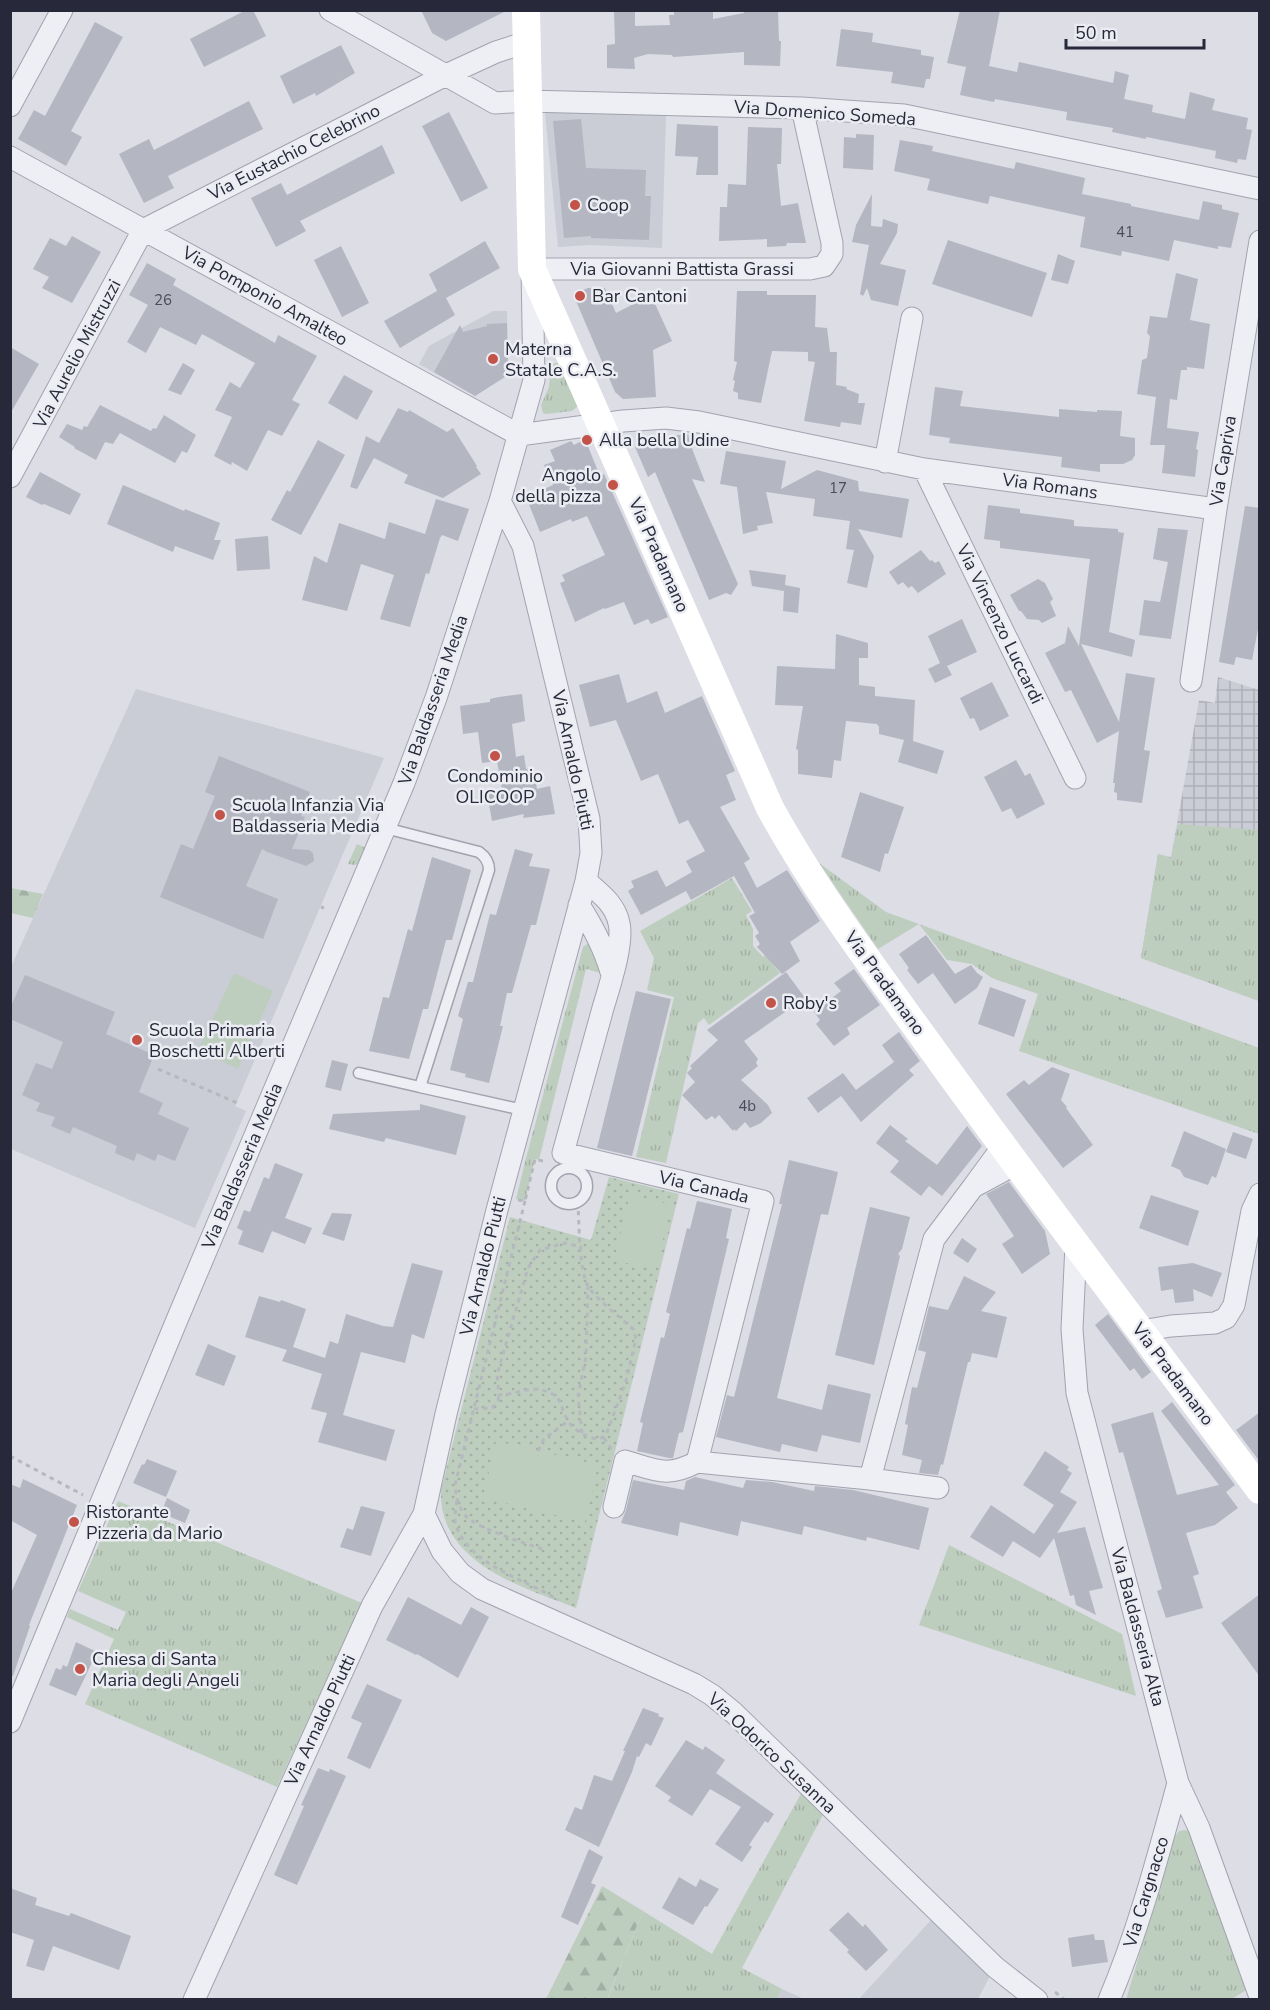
<svg xmlns="http://www.w3.org/2000/svg" width="1270" height="2010" viewBox="0 0 1270 2010" font-family="'Nunito Sans',sans-serif">
<style>
.built{fill:#caccd6}
.industrial{fill:url(#industrial-grid)}
.grass{fill:url(#grass-tufts)}
.forest{fill:url(#forest-firs)}
.park{fill:url(#park-dots)}
.garden{fill:#becebe}
.building{fill:#b4b6c1}
.lines{fill:none;stroke-linecap:round;stroke-linejoin:round}
.lane-casing{stroke:#a2a3ae;stroke-width:13}
.street-casing{stroke:#a2a3ae;stroke-width:23}
.path{stroke:#b6b8c0;stroke-width:3;stroke-dasharray:4.5 4.5;stroke-linecap:butt}
.lane{stroke:#eeeff4;stroke-width:10}
.street{stroke:#eeeff4;stroke-width:21}
.secondary{stroke:#fff;stroke-width:28}
.poi-dot{fill:#c35349;stroke:#ebedf3;stroke-width:2}
.labels{text-anchor:middle;dominant-baseline:central;stroke-width:5;stroke-linejoin:round;paint-order:stroke}
.number-label{font-size:15px;fill:#4a4c5c}
.street-label{font-size:18px;fill:#27293a;stroke:#ebedf3}
.poi-label{font-size:18px;fill:#27293a;stroke:#ebedf3;text-anchor:start}
</style>
<defs>
<pattern id="industrial-grid" width="8" height="8" patternUnits="userSpaceOnUse" patternTransform="scale(1.5)"><rect width="8" height="8" fill="#caccd6"/><path d="M0 4h8M4 0v8" fill="none" stroke="#aeafb8"/></pattern>
<pattern id="grass-tufts" width="24" height="20" patternUnits="userSpaceOnUse" patternTransform="scale(1.5)"><rect width="24" height="20" fill="#becebe"/><path d="M3 7l-1-3M5 7V3M7 7l1-3M15 17l-1-3M17 17v-4M19 17l1-3" fill="none" stroke="#a3b1a4"/></pattern>
<pattern id="forest-firs" width="22" height="20" patternUnits="userSpaceOnUse" patternTransform="scale(1.5)"><rect width="22" height="20" fill="#becebe"/><path d="M5 1l3.5 6h-7zM16 11l3.5 6h-7z" fill="#a3b1a4"/></pattern>
<pattern id="park-dots" width="8" height="8" patternUnits="userSpaceOnUse" patternTransform="scale(1.5)"><rect width="8" height="8" fill="#becebe"/><path d="M2 2h.1M6 6h.1" fill="none" stroke="#a3b1a4" stroke-width="1.8" stroke-linecap="round"/></pattern>
</defs>
<rect width="100%" height="100%" fill="#dcdde5"/>
<path class="built" d="M545 112 666 115 662 248 591 245 558 247Z
M493 311H507L508 375 475 396 419 364 429 346Z
M136 689 384 758 235 1106 246 1111 195 1228 11 1149V967Z
M932 1919 990 1976 978 1999 858 2000Z
M782 1989 804 1999H777Z"/>
<path class="industrial" d="M1218 677 1259 690V1001L1141 958 1158 854 1171 857 1199 700 1215 703Z"/>
<path class="grass" d="M555 363H558L578 406 572 411 546 414 543 413 541 405 549 387 551 367Z
M1178 824 1259 830V1001L1141 958 1158 854 1171 858Z
M357 844 368 849 360 863 355 865 348 864Z
M819 863 886 912 1259 1048V1134L1019 1051 1038 994 992 978 972 964 947 960 919 924 878 949Z
M732 878 752 911 746 915 753 929V946L763 957 785 939 770 961 780 973 709 1025 704 1018 698 1023 666 1163 636 1157 674 997 647 990 654 958 640 931Z
M590 942 601 973 586 969 539 1160 535 1159 525 1201 516 1199 526 1158 583 947Z
M118 1501 362 1603 277 1787 85 1704 114 1639 67 1617 70 1609 118 1630 126 1612 78 1591Z
M949 1545 1122 1634 1136 1696 919 1625Z
M803 1790 825 1811 742 1968 782 1989 777 1999 607 2000 643 1911 712 1954Z
M1186 1830 1191 1832 1251 1987 1232 1999 1126 2000 1173 1839 1179 1831Z"/>
<path class="forest" d="M11 888 43 894 33 918 11 913Z
M602 1886 643 1911 607 1999H546Z"/>
<path class="park" d="M609 1177 679 1194 576 1608C522 1587 438 1563 441 1490L510 1217 591 1240Z"/>
<path class="garden" d="M234 973 273 991 238 1069 198 1050Z
M630 1194 672 1205 655 1270 614 1260Z
M496 1441 598 1465 585 1522 483 1498Z"/>
<path class="building" d="M246 10H253L266 36 204 67 190 39Z
M421 10H508L446 41 432 33Z
M614 10H635V26L670 25 669 15H674V10H713V19L744 13V10H778L779 41H781L780 66 744 65V52L673 57 672 55 648 54 634 58 635 69 607 68V45L615 44Z
M960 10H1000L989 66 1017 72 1019 62 1113 83 1115 71 1129 75 1124 99 1153 105 1152 112 1185 119 1190 92 1215 99 1212 110 1248 118 1246 129 1252 130 1246 160 1238 159 1237 163 1215 158 1216 151 1146 137V139L1112 132 1113 128 1066 120 1067 112 995 99 994 102 960 95 966 67 947 63Z
M95 22 123 37 71 131 82 137 66 166 18 139 34 110 45 116Z
M841 29 873 33 872 42 921 50V55L934 57 930 79H926L924 88 891 83 893 72 836 66Z
M341 45 355 73 316 96 315 93 293 104 280 76Z
M249 101 263 129 168 176 174 188 144 203 119 154 149 139 154 150Z
M449 112 488 188 461 202 422 126Z
M581 119 586 168 646 170 645 196H651L649 240 591 238V236L564 238 553 121Z
M677 124 718 126V175H696L698 157 675 156Z
M748 127 782 128 781 164H777L781 206 798 203 806 243H787L786 246 767 247V239L719 241 720 207H727L728 184 746 185Z
M856 134 874 135 873 170 843 168 844 137 856 138Z
M900 140 933 146 932 151 1014 169 1016 162 1085 178 1082 194 1131 204V206L1199 220 1203 201 1222 205V209L1239 213 1231 248 1218 246V249L1174 240 1169 261 1122 251 1121 256 1080 247 1085 217 990 196 988 204 927 190 930 179 894 171Z
M382 145 395 173 300 221 306 231 276 247 251 198 281 183 287 195Z
M872 194 871 226 882 227 883 219 898 224 897 233 880 264 906 270 898 306 871 300 867 288 863 296 860 294 869 245 852 242 856 225Z
M72 236 101 252 72 303 42 288 49 277 33 269 50 238 66 246Z
M948 240 1047 273 1032 317 932 284Z
M485 241 500 268 446 298 455 315 400 348 384 321 437 291 429 274Z
M341 246 369 303 342 317 314 260Z
M1058 254 1075 261 1068 284 1051 280Z
M147 263 176 279 173 285 275 343 278 335 317 356 292 400 300 404 282 436 268 430 247 471 232 462 231 465 214 456 232 417 215 410 230 382 240 388 255 363 202 334 196 345 160 327 146 353 127 342 148 305 129 295Z
M1176 273 1198 279 1190 320 1210 324 1204 369 1187 367V370H1181L1177 400 1170 399 1167 428 1199 432 1196 449 1198 450 1195 477 1162 473 1165 445H1150L1156 397 1137 394 1142 360 1147 358 1150 336 1147 333 1150 316 1167 318Z
M588 288H605L616 313 651 295 672 341 653 350 656 397 623 399 615 392 573 294Z
M737 291H767V295H816L815 327 827 328 830 352H837L836 385 847 387 846 389 859 394 858 403H865L861 425 841 422 840 427 804 421 815 362 808 361V352L772 351 761 403 738 399V393L733 391 735 381 733 380 737 362 734 361Z
M507 323 508 375 475 396 434 372 460 325 463 332 487 326V324Z
M10 347 39 364 10 414Z
M183 363 195 370 181 395 168 390Z
M344 375 373 391 357 420 328 403Z
M935 387 963 391 960 406 1059 417V409L1097 412V410L1122 411 1120 436 1135 438V455L1132 460 1123 464H1100V472L1061 467 1062 457 949 443 950 438 929 435Z
M100 405 151 431 153 428 156 429 164 415 196 435 187 453 182 451 175 463 120 433 113 444 105 442 96 460 74 448 75 447 59 437 67 424 82 430 84 426 87 427Z
M398 408 408 412 409 410 447 432 453 428 477 466 476 467 481 474 443 498 404 483 408 475 374 458 357 489 350 487 366 436 379 443Z
M688 434 691 446 705 482 692 479 738 584 731 595 726 593 709 600 655 472 648 477 635 447 647 442 648 444 663 437Z
M585 439 600 476 604 474 668 617 651 624 648 619 634 625 624 602 605 609 604 608 575 622 560 583 565 581 562 575 605 555 587 516 572 522 571 519 540 532 526 497 553 485 544 465 555 461 550 450 571 441 574 445Z
M318 440 345 455 301 535 271 520 287 490 290 492Z
M726 451 786 461 781 489 817 470 858 481 859 491 909 499 902 538 858 529 874 556 867 588 847 583 854 550 846 549 850 521 813 516 815 499 766 492 773 523 757 526 758 530 743 534 737 487 720 484Z
M40 472 81 494 70 515 44 504 42 505 26 497Z
M123 485 184 511 185 509 220 523 214 540H221L213 560 175 546 173 552 107 524Z
M436 499 469 509 458 541 442 535 440 538 429 574 426 573 410 627 380 619 394 575 361 564 347 611 302 600 314 556 327 563 339 523 385 539 389 522 425 534Z
M988 505 1020 509V513L1074 520V526L1118 529V532L1124 533 1109 632 1135 640 1132 657 1081 644 1119 722 1126 673 1155 678 1144 750 1150 751 1142 803 1117 800V793L1114 792 1115 783H1113L1119 731 1097 743 1071 690 1065 692 1045 653 1065 643 1068 626 1079 646 1090 559 1000 548V541L984 539Z
M1245 506 1260 508V619L1252 660 1236 657 1234 665 1219 662Z
M1158 528 1188 530 1171 639 1139 635 1144 600 1160 602 1168 562 1153 559Z
M268 536 270 569 237 571 235 539Z
M921 550 930 561 932 560 935 563 939 561 946 574 918 593 912 586 908 588 903 582 898 585 889 572Z
M749 570 786 575 785 585 800 588 798 613 783 611 784 591 752 586Z
M1038 579 1045 583 1053 599 1050 602 1056 616 1042 623 1039 620 1027 619 1021 611H1019L1010 595Z
M962 619 977 652 947 666 952 675 935 683 928 669 940 663 928 636Z
M836 634 868 643V658H859V685L875 687V696L915 700 913 741 944 751 937 774 898 762 904 740 879 734V727L877 724 846 721 841 761 834 760 832 778 798 774V750L796 749 803 706 775 705 777 666 835 669Z
M619 674 627 703 657 691 665 713 702 696 735 771 726 775 736 800 720 807 750 859 744 863 757 888 787 870 820 921 790 942 800 961 782 974 757 947 760 944 755 936 759 933 749 916 755 913 734 876 691 900 686 891 641 915 628 891 634 887 631 881 657 870 666 887 692 872 686 861 705 851 688 820 679 824 658 774 641 781 616 720 590 727 579 685Z
M992 682 1009 716 980 731 974 718 970 719 960 698Z
M522 694 525 721 512 724 516 757 524 755 526 769 533 767 537 789 550 786 555 814 523 818 524 814 492 821 487 793 502 790 497 761 482 763 478 732 463 734 460 706 490 702V699L499 697Z
M219 756 310 792 301 816 305 817 292 849 309 850 313 853 314 861 306 866 267 852 262 849 246 886 278 899 263 939 160 897 181 844 193 849 215 796 205 792Z
M1016 760 1025 776 1030 773 1045 804 1017 819 1011 808 1002 812 984 777Z
M860 792 904 807 888 854 885 853 880 872 841 857Z
M515 849 533 854 529 866 550 869 536 925H531L512 993H507L500 1026H503L489 1083 465 1077 466 1074 450 1070 463 1019 458 1016 468 982H473L490 914 496 915Z
M432 857 471 870 452 940H446L428 1009H423L409 1059 369 1051 383 997 389 998 408 929 412 931Z
M926 935 955 974 971 965 977 973 983 977 977 988 955 1004 933 973 918 984 907 970 909 968 899 954Z
M854 969 880 1005 847 1028 850 1034 834 1046 816 1024 820 1020 814 1012 841 991 834 983Z
M786 972 805 998 744 1041 758 1059 756 1063 758 1066 741 1080 768 1105 772 1113 761 1123 750 1128 745 1122 736 1131 734 1129 733 1131 719 1115 715 1119 712 1116 706 1120 682 1095 695 1082 687 1073 692 1068 690 1066 718 1040 707 1030Z
M25 975 115 1012 106 1034 154 1055 139 1092 163 1103 158 1114 189 1128 175 1161 158 1154 155 1161 137 1153 134 1161 115 1153 117 1146 73 1127 70 1134 51 1126 55 1117 36 1111 40 1103 22 1095 36 1063 52 1069 63 1042 10 1019V1008Z
M990 987 1026 1000 1014 1037 978 1024Z
M636 991 671 999 632 1156 597 1148Z
M899 1032 920 1061 909 1070 914 1075 861 1122 841 1096 818 1113 807 1098 843 1073 856 1090 894 1062 882 1045Z
M332 1060 348 1064 341 1091 325 1087Z
M1052 1067 1070 1074 1061 1100 1067 1107 1066 1108 1093 1145 1063 1168 1006 1094 1024 1080 1029 1085Z
M420 1104 466 1116 456 1155 386 1138 384 1142 329 1129 333 1114 420 1110Z
M890 1125 908 1139 905 1141 937 1165 967 1126 982 1146 942 1196 929 1186 921 1196 890 1172 899 1161 876 1143Z
M1184 1131 1226 1149 1216 1178 1212 1176 1208 1185 1184 1177 1180 1170 1171 1166Z
M1233 1132 1253 1139 1246 1159 1226 1152Z
M789 1160 838 1172 828 1215 821 1214 777 1398 822 1410 828 1384 871 1394 860 1443 822 1435 817 1452 782 1444 780 1452 716 1437 727 1395 734 1397 782 1204H779Z
M275 1163 303 1174 285 1218 312 1228 305 1244 272 1231 263 1253 238 1244 243 1231 237 1228 244 1210 250 1212 264 1177 269 1179Z
M1009 1182 1045 1231 1050 1254 1022 1274 1002 1244 1014 1236 986 1194Z
M1151 1195 1199 1211 1188 1246 1139 1228Z
M697 1201 732 1209 726 1238 729 1239 683 1432 679 1433 673 1458H669L637 1451 643 1423 640 1422 661 1337 664 1338 670 1314 666 1312 687 1228 690 1229Z
M870 1207 910 1217 902 1249 898 1254 900 1256 874 1365 835 1355Z
M332 1213 352 1214 344 1241 322 1234Z
M962 1238 977 1249 968 1263 953 1253Z
M412 1263 443 1271 424 1339 412 1334 405 1363 361 1352 343 1415 395 1430 386 1461 318 1442 327 1413 311 1409 322 1374 282 1361 287 1350 245 1337 259 1296 280 1302 281 1300 306 1309 293 1347 325 1358 330 1341 338 1344 346 1314 383 1326 393 1327Z
M1193 1263 1222 1273 1212 1297 1193 1289 1194 1301 1175 1303 1173 1289 1161 1291 1158 1267Z
M964 1276 996 1292 981 1311 1007 1317 997 1358 972 1353 970 1362H968L943 1465 941 1464 938 1475 919 1473 922 1460 902 1455 908 1425 905 1424 912 1387 917 1388 926 1352 918 1350 929 1306 948 1310Z
M1108 1314 1151 1372 1142 1379 1134 1368 1130 1371 1095 1325Z
M208 1344 236 1356 224 1386 195 1375Z
M1172 1402 1235 1485 1226 1492 1238 1508 1215 1525 1186 1533 1199 1574 1193 1576 1203 1608 1166 1618 1157 1591 1162 1589 1123 1452 1119 1453 1111 1424 1153 1412 1177 1495 1219 1485 1161 1411Z
M1260 1412V1462L1236 1430Z
M1045 1451 1069 1467 1067 1470 1072 1473 1060 1492 1077 1502 1057 1533 1085 1527 1103 1588 1089 1591 1096 1615 1076 1605 1074 1595 1070 1596 1054 1538 1040 1558 1013 1541 1003 1557 970 1537 991 1505 1034 1534 1054 1505 1023 1485Z
M147 1459 177 1471 166 1497 133 1483 142 1464 144 1465Z
M695 1477 743 1488 746 1480 772 1482 814 1491 815 1486 853 1490 929 1508 919 1550 867 1537 866 1541 804 1526 802 1535 741 1521 738 1536 680 1522 678 1536 621 1523 626 1510 633 1480 684 1490 686 1481Z
M23 1479 77 1505 29 1625 30 1626 13 1676H10V1595L37 1535 10 1520V1484L20 1488Z
M167 1498 190 1510 185 1523 161 1513Z
M361 1506 385 1512 371 1556 340 1547 347 1528 353 1530Z
M1260 1594V1677L1221 1623Z
M408 1597 461 1625 471 1607 489 1617 458 1678 417 1654 416 1655 386 1640Z
M76 1642 97 1652 76 1696 49 1685 56 1668 61 1670 63 1665 67 1667Z
M367 1684 402 1700 370 1769 347 1758 362 1723 351 1718Z
M643 1708 659 1714 658 1716 664 1718 651 1746 646 1743 639 1757 637 1756 632 1772 599 1847 565 1830 575 1807 582 1810 594 1775 612 1781 625 1751H623Z
M686 1740 703 1750 705 1746 725 1760 716 1773 774 1814 768 1823 765 1821 749 1845 752 1847 742 1862 715 1844 741 1807 710 1789 692 1816 668 1801 671 1797 655 1786Z
M318 1768 329 1772 330 1769 346 1776 297 1885 274 1875 304 1806 301 1805Z
M589 1849 603 1857 591 1883 596 1885 578 1925 561 1917Z
M679 1877 696 1887 700 1879 719 1889 707 1907 705 1906 693 1925 662 1908Z
M10 1888 37 1898 35 1905 69 1916 71 1913 131 1936 119 1970 53 1946 44 1971 26 1966 34 1940 10 1932Z
M848 1912 863 1927 865 1924 888 1950 866 1971 847 1952 849 1950 829 1930Z
M1094 1934 1095 1940H1104L1108 1962 1072 1967 1068 1938Z"/>
<g class="lines">
<defs>
<path id="lane" d="M385 828 479 852C486 857 489 862 489 870L420 1087 523 1110
M359 1073 420 1087
M551 1186a18 18 0 1 1 36 0a18 18 0 1 1-36 0Z"/>
<path id="street" d="M330 10 495 103 527 101 802 108 904 115 1260 189
M10 106 62 10
M10 157 519 435
M519 435 623 421 666 418 699 422 924 469 1216 509
M885 462 912 318
M924 469 1075 778
M10 477 143 230 446 75 496 52 527 42
M1191 681 1216 509 1260 241
M586 881C600 893 615 904 619 923 624 943 609 988 603 1008 590 1056 576 1105 563 1153L763 1201 697 1462 870 1479 934 1239 973 1187
M579 905C593 927 604 947 611 972
M1003 1146 973 1187 1016 1164
M1076 1245 1072 1329 1077 1393 1178 1783 1199 1828 1260 1997
M1141 1331 1171 1326 1215 1323 1226 1318 1234 1305 1252 1211 1260 1194
M870 1479 938 1488
M614 1507 625 1461C656 1470 667 1478 697 1462
M424 1514 442 1551 460 1573 482 1589 694 1684 712 1695 734 1713 995 1967 1037 2000
M10 1722 179 1315 404 783 436 698 500 501 534 380 532 269H810L824 266 832 254V243L802 108
M194 2000 372 1606 424 1514 446 1414 497 1210 586 881 591 853 589 819 523 546 500 501
M1109 2000C1139 1929 1158 1856 1178 1783"/>
</defs>
<use href="#lane" class="lane-casing"/>
<use href="#street" class="street-casing"/>
<path class="path" d="M341 827 356 833
M321 907 324 908
M158 1069 240 1104
M518 1200 525 1201 535 1159 546 1162
M525 1201 455 1485C456 1496 458 1506 465 1515 475 1528 525 1543 542 1549
M578 1202C579 1221 579 1271 588 1286 594 1297 622 1319 633 1329L636 1339 626 1381 606 1435 600 1439C589 1439 574 1431 568 1421 559 1405 563 1395 542 1390 527 1387 514 1395 499 1395L497 1375 528 1268 540 1250 565 1243 582 1247
M474 1409 492 1408 498 1401 499 1395
M582 1433 578 1396 586 1356 588 1287
M604 1438 611 1449
M538 1451 544 1439 568 1421
M10 1456 83 1495
M457 1501C456 1509 453 1520 457 1528 473 1567 526 1579 558 1600
M1055 1992 1065 2000"/>
<use href="#lane" class="lane"/>
<use href="#street" class="street"/>
<path class="secondary" d="M526 10 532 269 770 808C819 897 881 978 940 1060 1045 1205 1153 1347 1260 1490"/>
</g>
<g class="poi-dot">
<circle cx="575" cy="205" r="6"/>
<circle cx="580" cy="296" r="6"/>
<circle cx="493" cy="359" r="6"/>
<circle cx="587" cy="440" r="6"/>
<circle cx="613" cy="485" r="6"/>
<circle cx="495" cy="756" r="6"/>
<circle cx="220" cy="815" r="6"/>
<circle cx="771" cy="1003" r="6"/>
<circle cx="137" cy="1040" r="6"/>
<circle cx="74" cy="1522" r="6"/>
<circle cx="80" cy="1669" r="6"/>
</g>
<g class="labels">
<g class="number-label">
<text x="1125" y="232">41</text>
<text x="163" y="300">26</text>
<text x="838" y="488">17</text>
<text x="747" y="1106">4b</text>
</g>
<g class="street-label">
<text transform="translate(825 113) rotate(4)">Via Domenico Someda</text>
<text transform="translate(294 152) rotate(-27)">Via Eustachio Celebrino</text>
<text x="682" y="269">Via Giovanni Battista Grassi</text>
<text transform="translate(265 296) rotate(29)">Via Pomponio Amalteo</text>
<text transform="translate(77 354) rotate(-62)">Via Aurelio Mistruzzi</text>
<text transform="translate(1223 461) rotate(-81)">Via Capriva</text>
<text transform="translate(1050 486) rotate(8)">Via Romans</text>
<text transform="translate(659 555) rotate(66)">Via Pradamano</text>
<text transform="translate(1000 624) rotate(64)">Via Vincenzo Luccardi</text>
<text transform="translate(433 700) rotate(-71)">Via Baldasseria Media</text>
<text transform="translate(573 760) rotate(78)">Via Arnaldo Piutti</text>
<text transform="translate(885 983) rotate(54)">Via Pradamano</text>
<text transform="translate(242 1166) rotate(-67)">Via Baldasseria Media</text>
<text transform="translate(704 1187) rotate(13)">Via Canada</text>
<text transform="translate(483 1266) rotate(-76)">Via Arnaldo Piutti</text>
<text transform="translate(1173 1374) rotate(53)">Via Pradamano</text>
<text transform="translate(1138 1627) rotate(75)">Via Baldasseria Alta</text>
<text transform="translate(320 1720) rotate(-65)">Via Arnaldo Piutti</text>
<text transform="translate(772 1753) rotate(43)">Via Odorico Susanna</text>
<text transform="translate(1146 1892) rotate(-73)">Via Cargnacco</text>
</g>
<g class="poi-label">
<text x="587" y="205">Coop</text>
<text x="592" y="296">Bar Cantoni</text>
<text x="505" y="349">Materna<tspan x="505" dy="21">Statale C.A.S.</tspan></text>
<text x="599" y="440">Alla bella Udine</text>
<text x="601" y="475" text-anchor="end">Angolo<tspan x="601" dy="21">della pizza</tspan></text>
<text x="495" y="776" text-anchor="middle">Condominio<tspan x="495" dy="21">OLICOOP</tspan></text>
<text x="232" y="805">Scuola Infanzia Via<tspan x="232" dy="21">Baldasseria Media</tspan></text>
<text x="783" y="1003">Roby's</text>
<text x="149" y="1030">Scuola Primaria<tspan x="149" dy="21">Boschetti Alberti</tspan></text>
<text x="86" y="1512">Ristorante<tspan x="86" dy="21">Pizzeria da Mario</tspan></text>
<text x="92" y="1659">Chiesa di Santa<tspan x="92" dy="21">Maria degli Angeli</tspan></text>
</g>
</g>
<rect width="1270" height="2010" fill="none" stroke="#27293a" stroke-width="24"/>
<path d="M1066 39v9h138v-9" fill="none" stroke="#27293a" stroke-width="3"/>
<text x="1075" y="39" font-size="18" fill="#27293a" stroke="#ebedf3" stroke-width="4.5" paint-order="stroke">50 m</text>
</svg>
